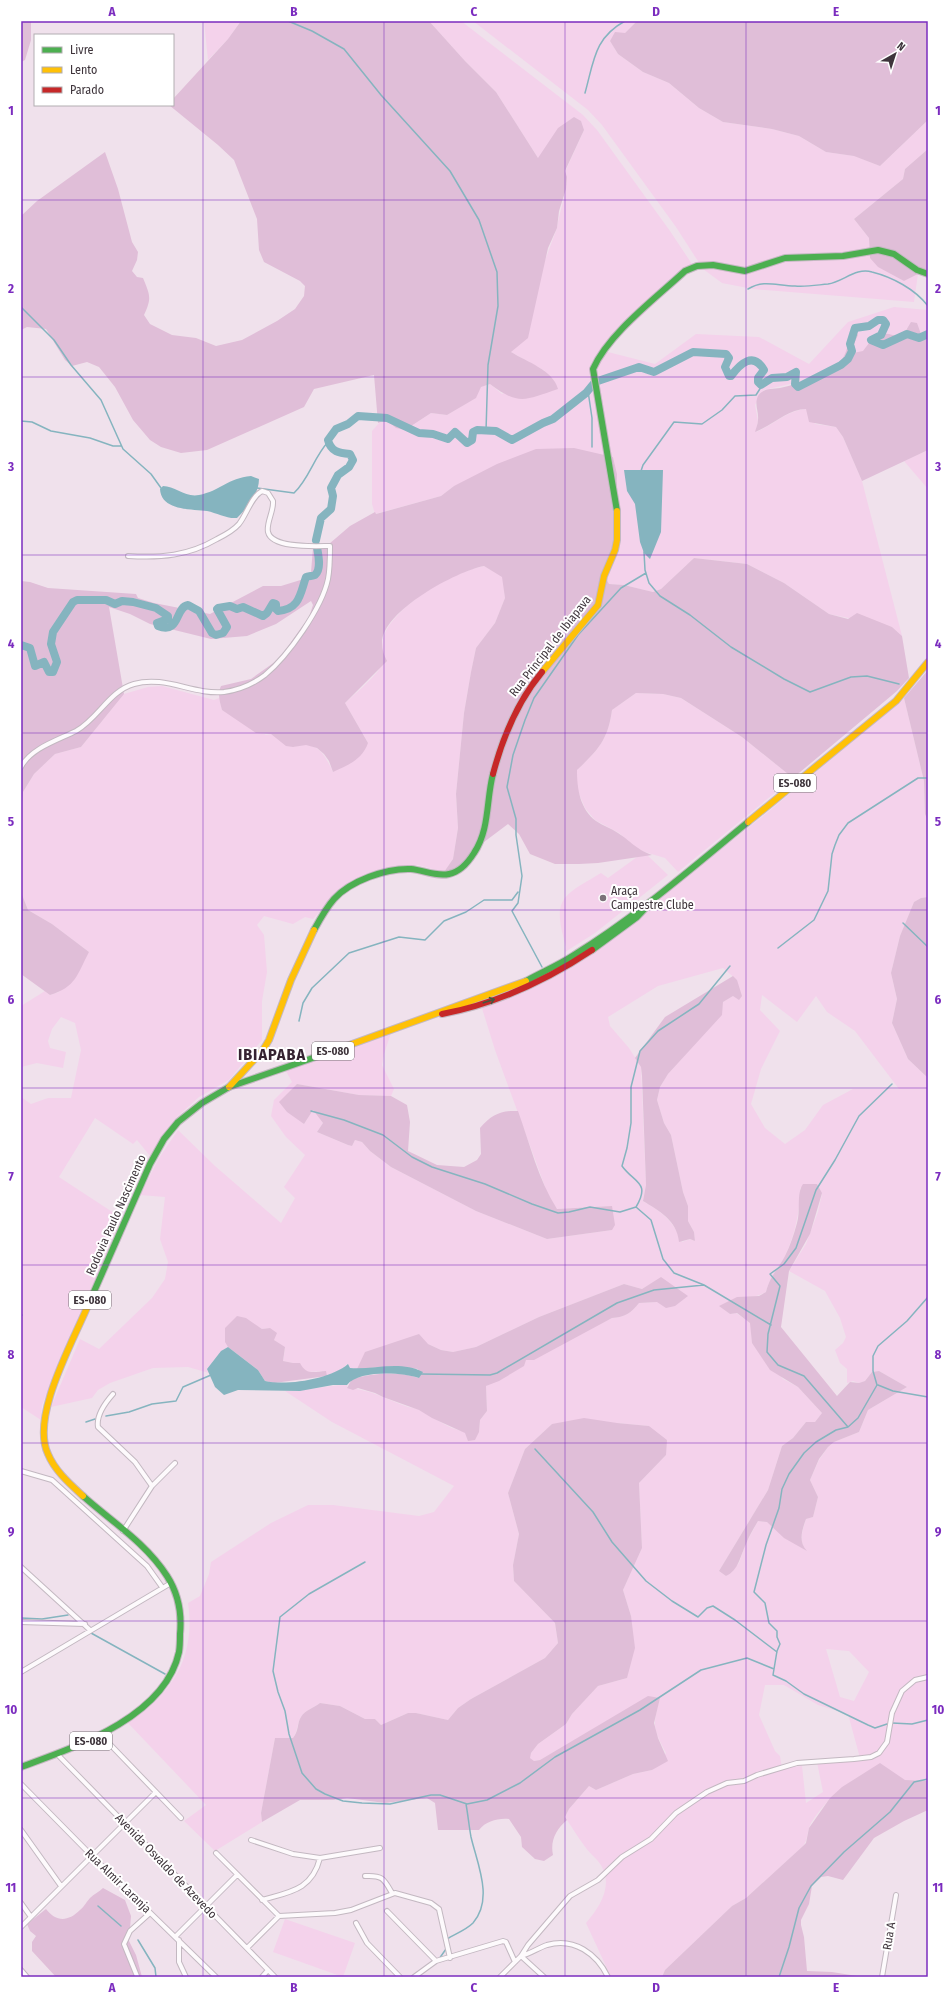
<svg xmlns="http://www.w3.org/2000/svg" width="949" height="1998" viewBox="0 0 949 1998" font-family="'Fira Sans Condensed',sans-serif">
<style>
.green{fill:#f4d2eb;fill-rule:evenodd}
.forest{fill:#e0bed8}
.water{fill:#85b4bf}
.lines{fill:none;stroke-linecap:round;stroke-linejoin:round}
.stream{stroke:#85b4bf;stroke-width:1.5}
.river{stroke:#85b4bf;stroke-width:8}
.street-casing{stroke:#c3b8c1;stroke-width:6}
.fast-casing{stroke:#c3b8c1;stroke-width:8}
.slow-casing{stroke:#c3b8c1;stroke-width:8}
.jam-casing{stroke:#c3b8c1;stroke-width:8}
.street{stroke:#fdfafc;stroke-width:4}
.fast{stroke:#4caf50;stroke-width:6}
.slow{stroke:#ffc107;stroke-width:6}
.jam{stroke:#c62828;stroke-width:6}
.oneway{stroke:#425941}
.grid{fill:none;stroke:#7b2cbf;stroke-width:1;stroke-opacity:0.55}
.poi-dot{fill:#7c7179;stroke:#fff;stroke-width:1.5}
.labels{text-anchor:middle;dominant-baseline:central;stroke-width:4;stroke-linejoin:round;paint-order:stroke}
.shield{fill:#fff;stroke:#787176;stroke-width:1}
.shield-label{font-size:11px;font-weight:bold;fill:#3e343b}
.street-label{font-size:12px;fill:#3e343b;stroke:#fff}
.poi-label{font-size:12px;fill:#3e343b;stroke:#fff;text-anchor:start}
.district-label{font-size:16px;font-weight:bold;letter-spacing:1px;fill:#352231;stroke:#fff}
.neatline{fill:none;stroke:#7b2cbf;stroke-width:1.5}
.grid-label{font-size:13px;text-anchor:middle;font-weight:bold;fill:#7b2cbf}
</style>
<rect width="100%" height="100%" fill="#f0e1ec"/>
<path class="green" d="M204 21H241L228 39 208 60Z
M429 21H461L583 115 597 130 670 231 694 267 604 351 655 364 696 334 759 337 809 364 848 322 894 307 928 310V339L926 340 921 334 917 324 907 328 905 332 897 336C876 330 875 336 863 352L853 353 852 349 858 335 855 331 845 355 838 364 812 379 764 390 755 405 758 421 756 432C773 425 788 410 806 409L815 424 836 427 843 437 862 481 902 636 892 627 829 614 784 583 747 564 694 558 661 589 653 592 624 585 609 584 604 574 616 543 617 474 613 457 603 456 454 486 441 496 375 514 372 504V431L380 422 386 420 396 428 405 430 431 413 447 415 475 398 481 387 490 384 502 394 545 371 511 352 557 228C559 212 570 186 565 172L584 130 538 158 496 92 465 61Z
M473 21H637L625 33 610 41 618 54 643 72 669 83 699 108 723 122 772 129 799 136 826 152 855 156 880 166 928 120V149L905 169 903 179 854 219 869 238 870 258 904 281 918 274 914 302 753 289 722 283 703 269 676 227 602 125 588 110Z
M928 450V489L904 461Z
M484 566 503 577 505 598 495 623 476 648 471 672 464 713 456 794 458 828 453 859 444 872 418 865 377 870 341 888 313 919 305 917 293 924 264 916 257 925 264 935 267 972 262 1001V1040L229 1080 199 1097 176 1118 150 1156 137 1140 133 1144 95 1118 59 1177 120 1217 110 1244 42 1405 41 1420 21 1407V1097L31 1104 48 1098H71L81 1050 75 1023 61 1017 52 1029 48 1041 50 1048 66 1052 63 1068 37 1063 21 1067V1006L45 991 50 995 59 992 89 952 52 924 28 910 21 892V815L23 792 34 774 55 754 81 747 124 694 148 687 162 686 214 700 219 698 222 710 266 735 271 734 293 747C317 740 324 753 333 772L368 743 345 703C356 693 369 682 378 671 385 660 380 646 384 635 397 604 452 572 484 566Z
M636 693 663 694 681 698 742 737 793 778 678 872 665 858 638 850 619 833 595 820 585 808 577 789V770C598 750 608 740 612 710Z
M904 698 924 781 925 814 928 821V897L921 898 914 902 900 936 891 973 897 999 892 1023 908 1059 928 1078V1781L905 1780 870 1770C846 1783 826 1799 811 1823 807 1831 808 1840 803 1846L746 1898 732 1906 665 1970 662 1977H611L586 1923C599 1908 613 1887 602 1867 598 1859 591 1855 586 1848 578 1838 572 1827 565 1817L569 1809 589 1786 596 1790 633 1774 652 1770 666 1753C652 1727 653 1725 660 1698L648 1697 540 1760 534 1761 529 1758 531 1753 538 1744 566 1724 572 1714 598 1686 627 1678 631 1616 623 1590 642 1548 639 1483 666 1455 649 1426 617 1423 552 1424 525 1449 508 1493 519 1534 513 1565 514 1581 555 1623 558 1643 545 1658 471 1699 458 1708 448 1720 416 1713H408L381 1725 375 1719H365L340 1706 320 1703C314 1708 305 1710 301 1717 297 1723 298 1731 293 1738H275L261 1813 262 1822 215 1851 184 1821 206 1805 128 1723C172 1693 196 1658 188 1603L200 1596 209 1574 211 1562 271 1523 308 1505H333L419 1516 434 1512 454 1486 332 1422 285 1391C306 1391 326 1385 347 1385V1388C370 1389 388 1400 408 1407 412 1408 416 1408 420 1410 441 1421 453 1434 479 1432L480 1420 487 1411 486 1386 509 1375 526 1360 612 1318C625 1317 631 1313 639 1303L657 1302 650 1284 642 1289 624 1284 539 1317 476 1347 453 1352 441 1350 428 1344 374 1350 366 1352 357 1369 350 1368 347 1364 341 1370 327 1376 325 1371 308 1372 293 1363 283 1361 285 1348 274 1340 270 1328 262 1329 254 1324 225 1337 228 1347 221 1351 207 1369 209 1373 188 1367 153 1368 110 1383 98 1390 92 1398 51 1407 80 1339 99 1349 152 1298 165 1279 168 1262 160 1239 165 1197 140 1195 159 1158 178 1130 215 1166 281 1223 295 1198 284 1187 305 1155 286 1137 271 1116 274 1100 292 1082 286 1071 391 1033 384 1054 382 1065 394 1089 391 1096 359 1095 297 1084 280 1102 304 1124 313 1110 323 1123 317 1132 348 1145 352 1146 355 1140 362 1142 370 1151 391 1167 476 1211 547 1239 612 1230V1206L557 1209 548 1195 495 1050 481 1005 513 993 628 927 671 889 768 812ZM723 968 737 980 733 996 723 1002 721 1015 668 1074 660 1087 657 1100 664 1123 671 1135 683 1192 688 1206V1221L694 1232 695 1241 690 1239 682 1242C672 1219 663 1213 643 1201L646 1185 641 1067 629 1048 610 1026 608 1017 658 986ZM762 995 797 1022 816 996 827 1012 855 1031 899 1089H853L823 1105 805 1130 785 1144 765 1128 751 1104 761 1069 780 1031 760 1010ZM817 1184 822 1194 818 1212 806 1244 789 1271 825 1291 840 1318 846 1337 843 1343 835 1350 840 1363 847 1369V1383L853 1381 859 1383 865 1381 872 1372 879 1371 907 1387 868 1410 859 1432 834 1442 828 1447 819 1460 810 1480 818 1497 813 1517 806 1519C803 1529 798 1541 806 1550L767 1522 758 1521 745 1545 739 1563 726 1576 719 1571 768 1490 782 1446 793 1438 806 1422H815L822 1413 798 1387 783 1379 752 1343 751 1323 736 1313 730 1314 720 1306C733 1302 755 1298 766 1292 770 1276 779 1269 785 1256 795 1234 800 1212 800 1188ZM826 1649 849 1651 869 1672 854 1701 840 1697ZM765 1685H784L818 1705 848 1714 860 1758 817 1762 823 1792 806 1803 802 1766 782 1768 780 1756 775 1751 759 1715Z
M644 852 668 875 595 933 565 952 566 947C552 898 561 897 601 873L608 878Z
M285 1919 355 1943 343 1977 273 1952Z"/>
<path class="forest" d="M21 21H31V40L25 60 21 62Z
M241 21H429L465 61 496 92 538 158 558 128 574 117 581 121 584 130 565 171 567 177 566 189 559 211 557 228 548 248 528 338 511 352C527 362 553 370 558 389 525 400 519 406 490 384L481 387 476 398 447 415 431 413 405 430 396 428 386 420 378 423 374 375 314 389 304 407 207 450 181 453 161 447 150 440 133 420 115 387 99 367 87 362 72 366 65 360 46 329 27 327 21 330V216L37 201 105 152 118 189 132 242 138 252 137 260 132 271 137 277 143 278C150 295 152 298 144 315L150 324 172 335 196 338 216 346 242 340 277 321 295 309 304 296 305 286 300 281 264 262 259 250 257 219 234 160 218 145 169 105H173V99L228 39Z
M637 21H928V120L880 166 854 156 826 152 799 136 772 129 723 122 699 108 669 83 643 72 618 54 610 41 615 32 625 33Z
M928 149V273L918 274 904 281 878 267 870 258 869 238 854 219 903 179 905 169Z
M911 322 917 323 921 334 925 335 926 339H928V450L862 481 843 437 836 427 809 422 806 409C788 409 773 425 755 432 756 428 758 424 758 420 759 411 754 405 758 396 763 388 772 389 780 388 800 384 819 375 836 365 849 357 846 340 855 331L858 335 852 349 853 353 863 351C876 335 875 330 897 336L905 332Z
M574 448 613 457 617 474 616 543 604 574 609 584 624 585 653 592 661 589 694 558 747 564 784 583 829 614 848 619 857 613 892 627 902 636 909 678 897 691 793 778 742 737 681 698 663 694 636 693 612 710C608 740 598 750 577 770 577 789 580 809 596 821 603 826 611 828 618 833 632 842 634 848 652 855L598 863 579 864H555L530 854 519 834 508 824 484 842 455 870 444 872 453 859 458 828 456 794 464 713 471 672 476 648 495 623 505 598 502 577 484 566C457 571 382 611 382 643 382 650 384 655 387 661L345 703 368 743C362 760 348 765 333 772L329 761 324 754 317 748 306 745 293 747 286 746 271 734 256 733 222 710C220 702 217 694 221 686L251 679 279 659 309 617 313 605 311 601 276 624 247 636 211 639 150 624 130 614 109 607 124 694 81 747 55 754 34 774 23 792 21 815V581L30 582 48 588 136 594 138 598 154 603 210 614 263 586H281L307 578 311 572 313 548 329 544 350 526 375 512 376 514 441 496 454 486 497 464 536 449Z
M928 670V821L925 814 924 781 904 698Z
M21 892 28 910 52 924 89 952C77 975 76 987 50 995L21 974Z
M928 897V1078L908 1059 892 1023 897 999 891 973 900 936 914 902 921 898Z
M733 976 737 980 742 996 739 1000 733 996 723 1002 722 1015 668 1074 660 1087 657 1100 664 1123 671 1135 683 1192 688 1206V1221L694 1232 695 1241 690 1239 679 1242C677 1220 659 1211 643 1201L646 1185 642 1076 641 1067 635 1058 665 1017Z
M297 1084 359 1095 391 1096 407 1105 410 1122 408 1151 437 1165 464 1167 477 1160 481 1154 480 1128C491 1115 501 1110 518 1111 530 1144 538 1179 557 1209L612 1206 615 1225 612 1230 547 1239 476 1211 391 1167 370 1151 362 1142 355 1140 352 1146 348 1145 317 1132 323 1123 313 1110 304 1124 287 1112 279 1102Z
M803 1184H817L822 1193 810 1234 789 1271 781 1327 837 1396 850 1382 859 1383 865 1381 872 1372 879 1371 907 1387 868 1410 859 1432 834 1442 828 1447 819 1459 810 1480 818 1497 813 1517 806 1519C802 1530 798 1542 807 1551L784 1538 767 1522 758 1521C754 1528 749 1536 746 1544 740 1556 739 1570 726 1576L719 1571 768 1490 782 1446 793 1438 806 1422H815L822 1413 798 1387 770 1370 752 1343 750 1323 737 1313 730 1314 719 1306 737 1297 759 1296 766 1292C770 1276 778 1269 785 1256 790 1246 794 1234 797 1223 801 1211 796 1194 803 1184Z
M661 1277 688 1296 675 1306 666 1308 657 1302 639 1303C631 1313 625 1317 612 1318L534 1360H526L524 1366 499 1381 486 1386 487 1411 480 1420 479 1432 475 1440 468 1441 465 1433 432 1418 419 1410 383 1397 375 1393 358 1388 353 1390 347 1388 352 1379C373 1373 398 1371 419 1378L418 1369 394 1366 357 1369 365 1352 419 1334 428 1344 441 1350 453 1352 476 1347 539 1317 624 1284 642 1289Z
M237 1316 246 1318 262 1329 270 1328 277 1333 274 1340 285 1347 283 1361 293 1363H300C306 1375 313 1372 326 1371L327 1376 274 1383 265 1381 258 1370 228 1347 225 1342V1328Z
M584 1418 617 1423 649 1426 667 1440 666 1455 639 1483 642 1548 623 1590 631 1616 635 1648 627 1678 598 1686 572 1714 566 1724 538 1744 531 1753 530 1758 534 1761 540 1760 648 1696 660 1698 654 1723 658 1738 668 1761 652 1770 633 1774 596 1790 589 1786 569 1809 565 1817 567 1820C556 1829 550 1841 553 1855L544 1861 535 1859 522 1847 521 1837 509 1819C498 1818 486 1821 479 1830H438L435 1803 427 1798 385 1803 347 1798 333 1800H300L262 1822 261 1813 275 1738H293C299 1731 297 1723 301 1717 305 1710 314 1708 320 1703L340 1706 365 1719H375L381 1725 408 1713H416L448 1720 458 1708 471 1699 545 1658 558 1643 555 1623 514 1581 513 1565 519 1534 508 1493 525 1449 552 1424Z
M880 1763 905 1780 928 1781V1810L904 1821 874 1838 843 1880 828 1876 821 1877 812 1886 809 1904 801 1920V1925L804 1937 807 1971 832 1972 863 1977H662L665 1970 732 1906 746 1898 803 1846 806 1843 809 1828 830 1798 842 1787Z
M103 1888 125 1900 131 1916 129 1941 136 1955 142 1977H56L32 1951V1942L36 1936 30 1931 27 1924 46 1909C56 1922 68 1922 80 1910 84 1907 86 1902 90 1898 94 1894 99 1892 103 1888Z"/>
<path class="water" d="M624 470H663L661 532 650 559 644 553 640 542 635 504 627 491Z
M251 476 259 479C259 494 247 508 237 518 227 519 217 513 207 511 192 509 161 511 160 489L163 486C175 486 186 498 199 495 220 491 228 478 251 476Z
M228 1347 258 1370 265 1381C287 1386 331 1379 348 1364L350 1368C373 1370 400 1360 423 1372L419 1378C402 1372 358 1370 347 1385H333L300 1391 238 1390 224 1395 215 1387 207 1369 221 1351Z"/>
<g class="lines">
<path class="stream" d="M288 21 312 31 344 49 381 95 450 171 479 220 497 272 498 306 488 365 486 431
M585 93C594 61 594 38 625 21
M748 289C764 279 777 286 795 286 806 287 817 285 828 284 843 282 856 267 872 272 892 277 915 289 928 306
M21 307 54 340 71 365 101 400 123 449 151 474 161 488
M588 391 592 418V447
M21 421 32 422 51 431 90 438 113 446H121
M641 471 643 465 674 422 702 424 722 410 735 396 756 395 763 384
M257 488 294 493C309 479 314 457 328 442
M644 552 645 570 649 583 660 596 690 615 731 647 784 679 810 692 851 677 867 676 899 684
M903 923 928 947
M778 948 814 920 828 891 832 854 835 845 839 835 848 823 918 778H928
M542 967 512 911 518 903 522 876 516 835V819L507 787 513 755 525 720 534 698 578 635 621 588 646 573
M299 1021 303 1003 312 988 349 953 399 937 425 940 444 921 466 912 484 900H512L518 892
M311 1111 344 1120 383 1135 412 1157 432 1167 485 1184 532 1204 558 1213 569 1212 590 1207 620 1212 636 1207C651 1182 634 1183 622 1166L627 1148 631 1123V1087L640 1051 658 1031 699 1004 730 966
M636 1207 651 1220 663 1259 674 1273 704 1285 771 1325
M21 1316 22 1315
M421 1374 490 1375 497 1373 617 1303 654 1290 704 1285
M877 1385 858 1418 848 1427 836 1430 816 1442 804 1453 789 1474 782 1489 779 1508 766 1545 754 1592 765 1603 769 1623 777 1631V1637L780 1644 777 1651 773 1675 786 1681 804 1694 868 1725 875 1728 887 1724
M877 1385 873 1371V1356L878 1346 907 1321 928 1297
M878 1385 893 1391 928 1397
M106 1416 129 1412 152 1404 176 1401 183 1387 211 1375
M86 1422 95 1419
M848 1427 804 1376 778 1365 767 1352 768 1334 780 1286 770 1274 784 1264 796 1248 816 1190 835 1160 859 1116 892 1084
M535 1449 593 1512 612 1542 646 1581 672 1601 698 1617 707 1608 713 1606 735 1620 777 1652
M365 1562 309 1594 280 1617 273 1671 278 1692 285 1711 289 1734 302 1773 316 1789 325 1794 343 1801 362 1803 390 1804 431 1795H440L467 1804 487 1800 520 1783 555 1757 640 1710 701 1670 747 1658 774 1669
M21 1618 42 1619 68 1615
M91 1633 165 1674
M892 1723 912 1724 928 1720
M98 1906 121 1926
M447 1939C455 1934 466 1930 473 1923 494 1899 477 1863 471 1837 469 1826 468 1815 466 1804
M138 1940 155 1968 156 1977
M439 1959 446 1949
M779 1977 789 1947 799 1908 811 1886 844 1852 890 1812 914 1782 928 1779"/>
<path class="river" d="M316 540 321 518 331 509 333 496 331 488 338 475 349 467 353 460 350 454C339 453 331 452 328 440L336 429 348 424 358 416 387 418 419 433 433 434 448 439 455 432 467 443 472 440 473 432 477 430 496 431 512 440 543 423 553 419 586 393 595 382 639 367 654 372 693 352 726 354 729 358 725 367 729 376H731C740 364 753 351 764 370L758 378V382L761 385 772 378 787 377 796 372 795 384 798 387 841 365 848 359 852 351 850 344 855 328 869 326 878 320H883L886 324 881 335 871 340 883 345 907 334 919 338 928 334
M21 645 30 648 35 666 44 662 49 672H53L57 662 51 644 53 632 73 602 77 600H106L115 604 122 601 133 602 156 608 168 616V619L157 623 158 626C180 635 175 607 188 605L199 611 212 633 216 635 223 633 227 627 217 609 218 608 230 606 237 609 243 607 263 616 267 613 273 603 276 604V609L278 611C300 609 300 594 306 577 308 576 314 576 315 575 322 569 318 554 317 547"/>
<defs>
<path id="street" d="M21 767C31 748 58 740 76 731 98 719 109 691 134 684 165 675 193 695 224 692 239 690 253 684 265 675 288 656 322 608 328 579 330 569 330 557 330 546 317 546 272 549 268 532 266 523 274 511 273 501L268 493 262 491C251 497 247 514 239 524 233 531 225 535 217 539 188 556 161 558 128 556
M113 1394C105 1403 96 1415 98 1427L135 1462 152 1486
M21 1471 52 1480 147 1566 162 1587
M123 1531 152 1486 175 1463
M21 1567 90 1630
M21 1622 85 1624
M21 1672 171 1583
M101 1735 181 1818
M57 1754 275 1977
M21 1784 92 1856 216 1977
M21 1830 61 1886
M251 1840 293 1854 320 1858 380 1848
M216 1853 279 1916
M365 1876C383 1875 384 1879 392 1893
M262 1900C290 1892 312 1890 320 1858
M21 1903 31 1917
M387 1911 436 1961
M356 1923 367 1943 400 1977
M21 1927 156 1792
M175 1937 237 1875
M179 1940V1962L186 1977
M247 1948 279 1916 335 1913 351 1910 395 1893 431 1903 439 1909 450 1958
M521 1956C530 1954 538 1948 547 1945 574 1937 597 1954 608 1977
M521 1956 544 1977
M21 1970 27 1977
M137 1976 124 1944 130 1931 150 1913
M262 1977 268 1970
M414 1977 436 1961 503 1941 506 1942 515 1962
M500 1977 521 1956 528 1945 570 1896 598 1880 622 1857 651 1839 676 1813 707 1792 727 1783 744 1781 757 1775 797 1763 854 1759 871 1757 879 1753 887 1742 892 1713 902 1691 915 1680 928 1677
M882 1977 896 1895"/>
<path id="fast" d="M617 511 593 369C609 333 656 298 685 271L697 266 713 265 745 271 785 258 843 256 878 250 894 254 917 270 928 274
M314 930C320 919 326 908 334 899 350 881 386 868 411 869 423 870 436 877 449 874 460 872 469 861 474 853 490 829 486 800 493 774
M592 950 637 917 653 900
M526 981C542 972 559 965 574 955 636 917 692 868 748 822
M89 1303 150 1164 164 1139 178 1122 202 1103 229 1087 330 1052
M21 1767C76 1747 165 1717 179 1652 180 1646 180 1639 180 1634 182 1613 178 1593 167 1576 146 1543 111 1521 83 1496"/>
<path id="slow" d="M542 672 598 605 604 576 615 550 617 540V511
M748 822 896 701 928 662
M330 1052 526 981
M229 1087 263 1050 269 1040 291 980 314 930
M83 1496C70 1484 55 1471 48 1454 30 1416 74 1340 89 1303"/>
<path id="jam" d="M493 774C503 736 517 702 542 672
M442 1014C495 1004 547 980 592 950"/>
</defs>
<use href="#street" class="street-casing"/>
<use href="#fast" class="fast-casing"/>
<use href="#slow" class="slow-casing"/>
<use href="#jam" class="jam-casing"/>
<use href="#street" class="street"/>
<use href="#fast" class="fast"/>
<use href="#slow" class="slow"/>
<use href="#jam" class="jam"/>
</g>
<defs><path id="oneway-shaft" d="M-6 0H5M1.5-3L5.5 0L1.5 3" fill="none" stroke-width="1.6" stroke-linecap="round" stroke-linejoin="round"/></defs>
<use class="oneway" href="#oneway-shaft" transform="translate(489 1001) rotate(-18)"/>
<path class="grid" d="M203 21V1977M384 21V1977M565 21V1977M746 21V1977M21 200H928M21 377H928M21 555H928M21 733H928M21 910H928M21 1088H928M21 1265H928M21 1443H928M21 1621H928M21 1798H928"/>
<circle class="poi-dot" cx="603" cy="898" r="4"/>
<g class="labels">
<g class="shield">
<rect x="774" y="774" width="42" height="18" rx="3"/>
<rect x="312" y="1042" width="42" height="18" rx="3"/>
<rect x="69" y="1291" width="42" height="18" rx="3"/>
<rect x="70" y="1732" width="42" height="18" rx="3"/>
</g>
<g class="shield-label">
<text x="795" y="783">ES-080</text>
<text x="333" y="1051">ES-080</text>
<text x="90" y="1300">ES-080</text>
<text x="91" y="1741">ES-080</text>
</g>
<g class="street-label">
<text transform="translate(550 646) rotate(-52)">Rua Principal de Ibiapava</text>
<text transform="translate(116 1215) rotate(-66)">Rodovia Paulo Nascimento</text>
<text transform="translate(166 1866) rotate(46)">Avenida Osvaldo de Azevedo</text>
<text transform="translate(118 1881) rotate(44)">Rua Almir Laranja</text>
<text transform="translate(889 1936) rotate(-81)">Rua A</text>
</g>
<g class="poi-label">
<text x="611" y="891">Araça<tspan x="611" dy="14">Campestre Clube</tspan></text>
</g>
<g class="district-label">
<text x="272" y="1054">IBIAPABA</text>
</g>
</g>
<rect width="949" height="1998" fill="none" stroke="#ffffff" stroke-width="44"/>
<rect x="34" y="34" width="140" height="72" fill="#ffffff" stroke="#b2aeb1"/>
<rect x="42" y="47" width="20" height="6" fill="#4caf50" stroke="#b2aeb1"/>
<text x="70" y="54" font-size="12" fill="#3e343b">Livre</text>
<rect x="42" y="67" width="20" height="6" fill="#ffc107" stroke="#b2aeb1"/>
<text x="70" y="74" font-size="12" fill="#3e343b">Lento</text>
<rect x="42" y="87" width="20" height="6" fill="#c62828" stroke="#b2aeb1"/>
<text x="70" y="94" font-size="12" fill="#3e343b">Parado</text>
<g transform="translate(895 54) rotate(39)" stroke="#ffffff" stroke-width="3" paint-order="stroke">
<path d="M0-3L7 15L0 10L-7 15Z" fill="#3e343b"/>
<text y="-6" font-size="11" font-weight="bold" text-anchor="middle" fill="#3e343b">N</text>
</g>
<rect x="22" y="22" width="905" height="1954" class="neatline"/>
<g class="grid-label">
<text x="112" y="16">A</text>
<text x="294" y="16">B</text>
<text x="474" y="16">C</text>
<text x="656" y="16">D</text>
<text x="836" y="16">E</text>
<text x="11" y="115">1</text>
<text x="938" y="115">1</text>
<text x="11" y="293">2</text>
<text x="938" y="293">2</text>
<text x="11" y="471">3</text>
<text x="938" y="471">3</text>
<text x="11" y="648">4</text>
<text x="938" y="648">4</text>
<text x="11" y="826">5</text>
<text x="938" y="826">5</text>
<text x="11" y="1004">6</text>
<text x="938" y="1004">6</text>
<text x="11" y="1181">7</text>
<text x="938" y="1181">7</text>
<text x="11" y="1359">8</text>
<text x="938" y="1359">8</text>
<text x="11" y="1536">9</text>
<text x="938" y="1536">9</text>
<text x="11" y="1714">10</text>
<text x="938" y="1714">10</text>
<text x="11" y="1892">11</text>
<text x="938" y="1892">11</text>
<text x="112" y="1992">A</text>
<text x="294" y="1992">B</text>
<text x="474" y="1992">C</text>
<text x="656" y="1992">D</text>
<text x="836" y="1992">E</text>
</g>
</svg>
